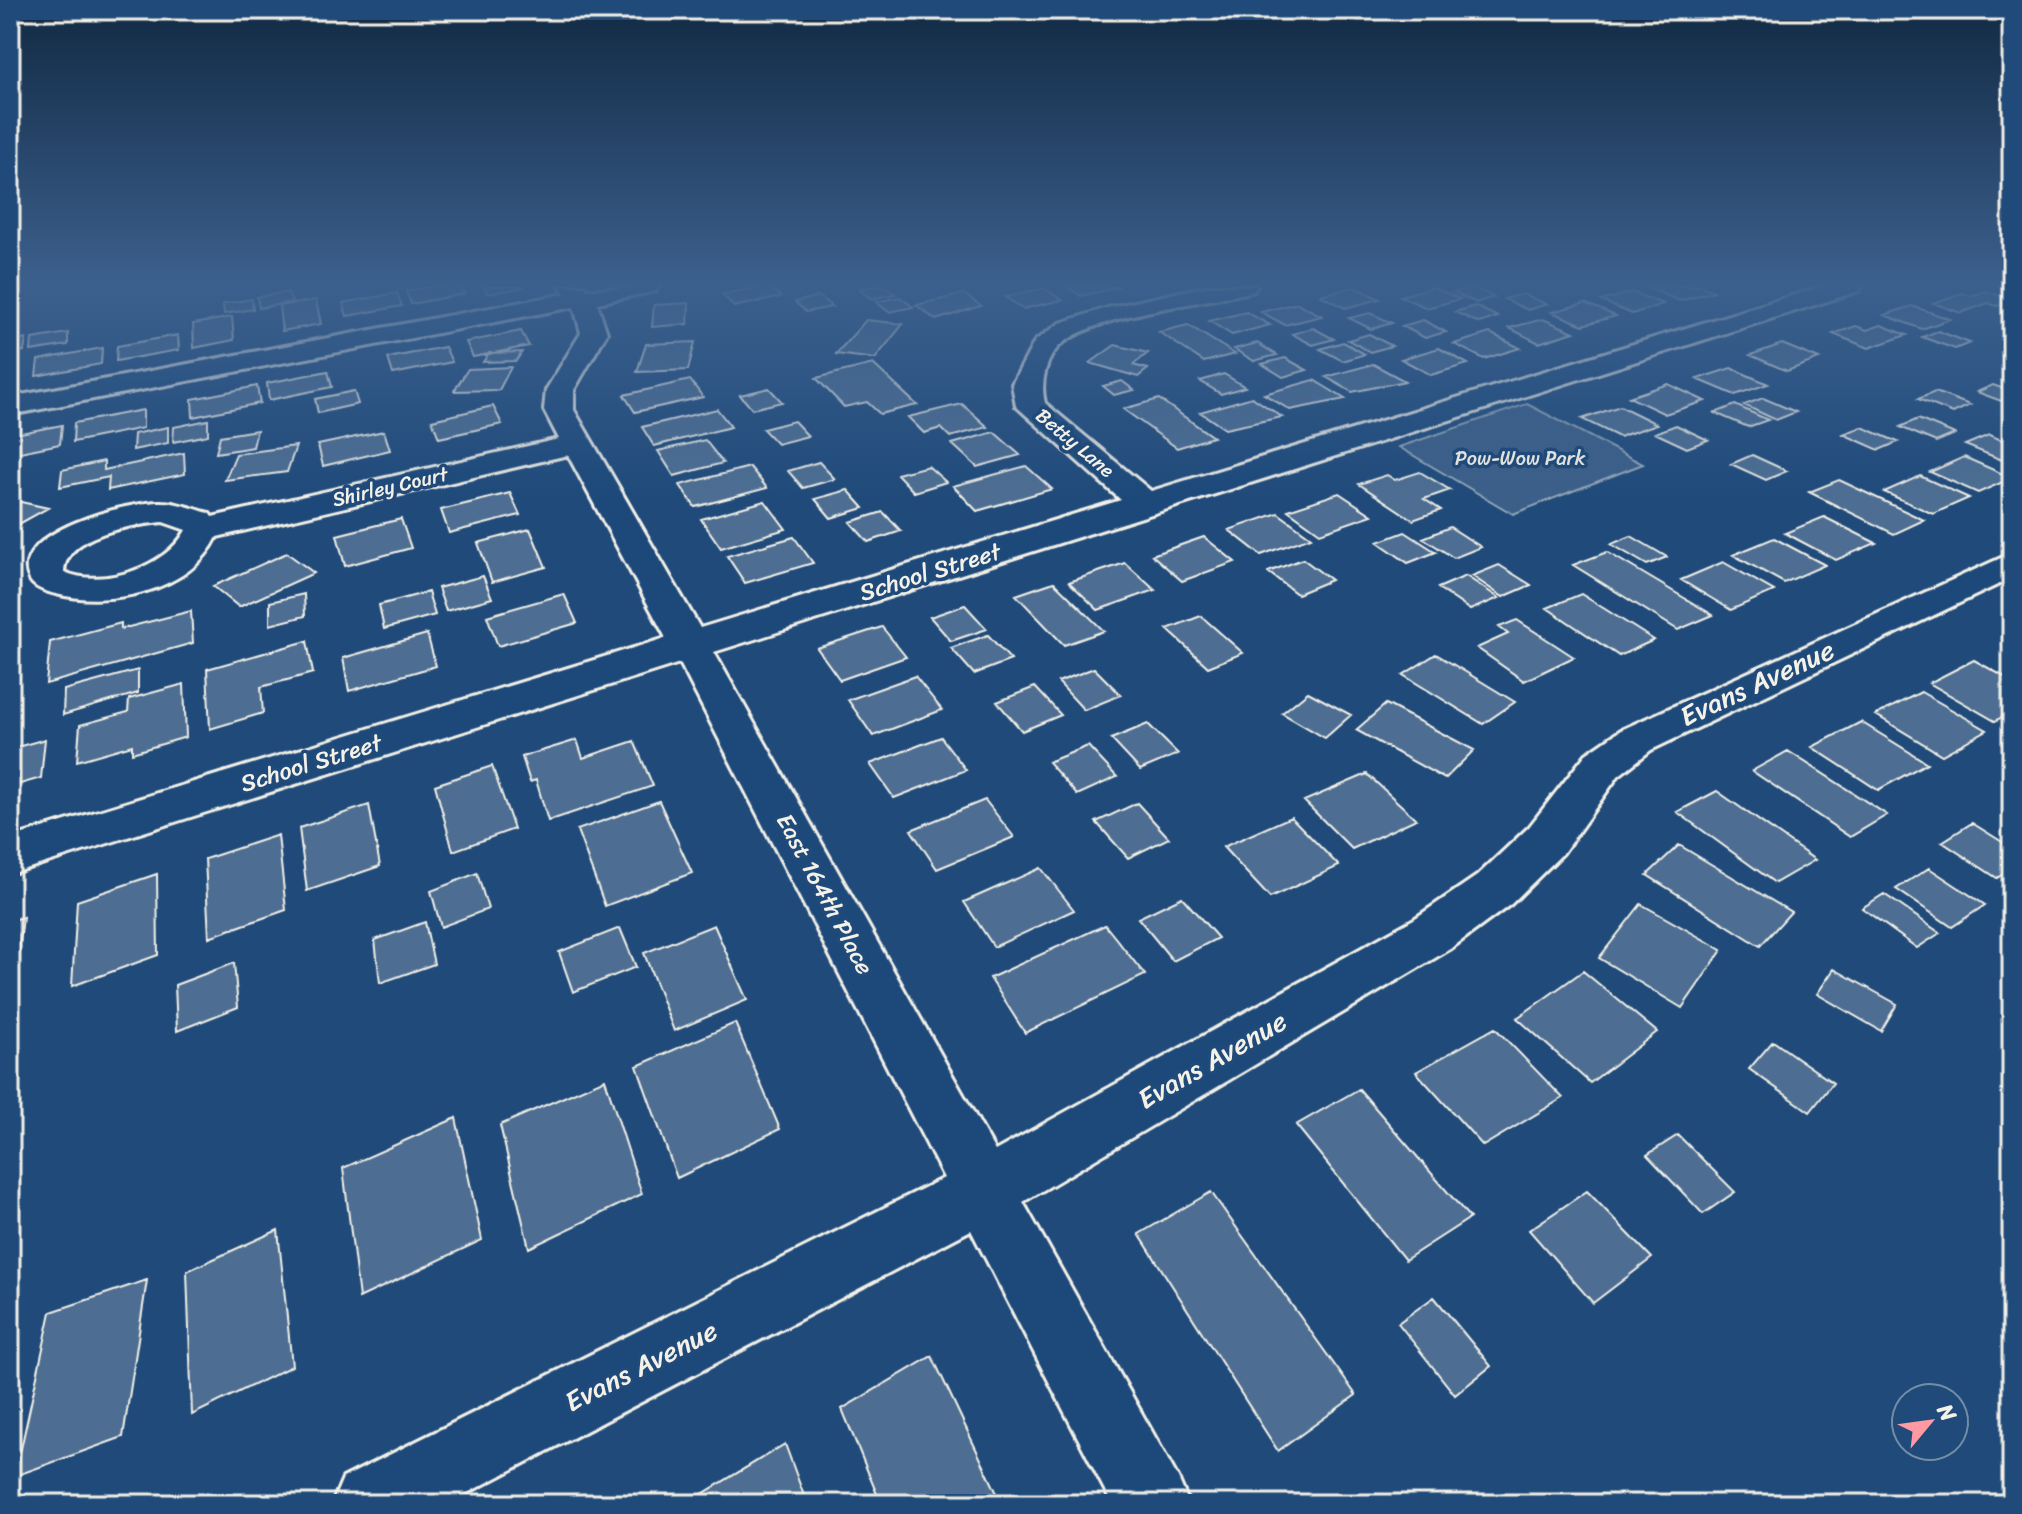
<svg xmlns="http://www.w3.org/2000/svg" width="2022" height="1514" viewBox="0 0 2022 1514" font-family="Sriracha,sans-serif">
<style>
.green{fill:#3a5f88;stroke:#97a8b8;stroke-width:2}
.building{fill:#4d6e92;stroke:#f4f1e8;stroke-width:2}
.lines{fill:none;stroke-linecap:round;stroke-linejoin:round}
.minor-casing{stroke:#f4f1e8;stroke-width:6}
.minor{fill:#1f4a7a;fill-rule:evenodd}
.labels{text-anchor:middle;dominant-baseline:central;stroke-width:7;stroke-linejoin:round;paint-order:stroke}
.far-street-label{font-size:20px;fill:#f4f1e8;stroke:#1f4a7a}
.far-park-label{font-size:20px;fill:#e1e2de;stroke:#1f4a7a}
.street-label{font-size:24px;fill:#f4f1e8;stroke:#1f4a7a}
.near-street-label{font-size:28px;fill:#f4f1e8;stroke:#1f4a7a}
</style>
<rect width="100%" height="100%" fill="#1f4a7a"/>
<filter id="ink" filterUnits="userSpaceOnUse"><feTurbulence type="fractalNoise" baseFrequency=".0125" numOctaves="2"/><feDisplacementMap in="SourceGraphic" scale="16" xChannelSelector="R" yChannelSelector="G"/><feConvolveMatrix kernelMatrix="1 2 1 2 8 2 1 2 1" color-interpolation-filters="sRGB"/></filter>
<g filter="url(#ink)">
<path class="green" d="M1527 404 1643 464 1513 514 1399 447Z"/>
<path class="building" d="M434 286H460L464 294 411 304 406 291Z
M483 286H523L524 287 488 294Z
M770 286 781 297 734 307 722 294Z
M873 286H885L895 294 871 299 859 289Z
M1066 286H1118L1119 287 1081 296Z
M1643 286H1701L1714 291 1680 301Z
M1354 287 1380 299 1345 308 1320 295Z
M1433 287 1460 299 1427 308 1400 296Z
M1472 287 1494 297 1476 303 1453 292Z
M1044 288 1062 300 1023 309 1005 297Z
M1986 291 2012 300 1997 306 1988 303 1961 313 1933 303 1962 293 1971 296Z
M288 292 292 302 259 308 257 297Z
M1632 292 1663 304 1632 314 1601 301Z
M397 293 402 306 347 316 343 303Z
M964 294 981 306 936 320 916 305Z
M1523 294 1547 304 1528 310 1504 299Z
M819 296 832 307 806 312 795 302Z
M900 297 913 307 889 312 876 302Z
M252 299 253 309 224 314 223 304Z
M316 300 321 324 282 331 279 306Z
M689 303 688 324 652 327 654 305Z
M1297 303 1322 316 1285 325 1261 312Z
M1585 303 1616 316 1583 325 1552 312Z
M1475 306 1498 317 1479 323 1455 312Z
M1912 306 1950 319 1922 329 1884 315Z
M1246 312 1270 325 1232 335 1209 321Z
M1370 313 1392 323 1371 329 1349 318Z
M232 317 234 340 194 348 193 324Z
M1543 319 1574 332 1539 343 1509 328Z
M866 320 903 324 875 359 836 354Z
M1423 320 1446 332 1425 338 1402 326Z
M1188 325 1235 354 1204 362 1159 332Z
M1881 325 1907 335 1869 348 1833 334 1856 326 1867 330Z
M1313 328 1334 339 1313 345 1292 334Z
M521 331 529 346 473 357 466 342Z
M1938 331 1970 343 1955 349 1922 337Z
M68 333V345L31 351 32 339Z
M1490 333 1520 348 1484 359 1454 344Z
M1369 334 1392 346 1370 352 1348 340Z
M178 335 179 350 116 361 117 346Z
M26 339 24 351 10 353V342Z
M695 342 688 370 637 372 646 344Z
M1343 342 1365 354 1343 361 1320 349Z
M1257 343 1277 355 1254 361 1234 349Z
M1782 344 1819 359 1787 371 1750 355Z
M1115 345 1148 353 1133 365 1148 369 1138 377 1090 363Z
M445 347 452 362 393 374 388 358Z
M102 348 101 364 36 376 38 360Z
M1439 348 1468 364 1431 375 1401 359Z
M522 352 516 361 483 362 489 353Z
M1285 358 1307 370 1283 377 1262 364Z
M873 364 917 405 880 414 867 402 844 407 816 378Z
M1373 364 1405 381 1352 392 1326 377Z
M511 367 499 390 454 391 468 369Z
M1731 368 1768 384 1735 395 1697 379Z
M328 371 332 387 269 400 267 383Z
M1224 374 1245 387 1221 394 1200 381Z
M690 380 703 397 635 412 624 395Z
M1314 380 1345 399 1290 410 1264 394Z
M1122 381 1134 390 1114 395 1103 386Z
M1668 384 1705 401 1665 414 1629 397Z
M1993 385 2012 392V405L1977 392Z
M257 386 260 403 193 417 192 399Z
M769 388 782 402 752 409 740 395Z
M354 391 358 404 318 413 315 399Z
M1935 392 1970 405 1953 413 1918 399Z
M1252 397 1282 417 1225 429 1200 412Z
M1763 398 1796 412 1776 420 1744 405Z
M1159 399 1213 437 1177 448 1123 409Z
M962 404 988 427 950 437 941 428 924 433 908 417Z
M1735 405 1768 420 1748 427 1715 413Z
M493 406 502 424 439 438 432 420Z
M1620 406 1657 424 1619 437 1582 419Z
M717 409 731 427 654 446 642 427Z
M143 410V428L73 442 74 423Z
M1918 419 1955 434 1936 442 1900 427Z
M208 420V435L173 442 174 427Z
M794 421 808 436 777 444 763 429Z
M62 425 60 444 10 454V435Z
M1676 425 1708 440 1687 448 1655 433Z
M168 427V443L133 450 134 434Z
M1862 427 1898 442 1879 450 1843 434Z
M257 430 253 447 216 453 220 436Z
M384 431 390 450 323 466 318 445Z
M994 432 1020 455 977 467 952 444Z
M1989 435 2012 444V464L1965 445Z
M705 440 723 463 674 476 658 451Z
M296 446 287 472 225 480 236 454Z
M184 453 185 474 108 490 109 477 60 487 62 470 104 461V470Z
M1752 455 1787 471 1766 480 1731 464Z
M1964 457 2012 478 1978 493 1930 472Z
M819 462 835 479 803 488 788 471Z
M928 466 946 482 914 492 897 474Z
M1026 466 1052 489 977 511 953 486Z
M750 467 767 488 695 507 680 485Z
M1420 472 1450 490 1424 499 1441 510 1413 520 1359 484 1387 475 1395 480Z
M1920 476 1969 498 1933 514 1884 492Z
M1839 480 1924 520 1894 534 1809 492Z
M848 490 864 508 831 518 815 499Z
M510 493 520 515 449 533 441 510Z
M1339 493 1372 515 1320 533 1288 510Z
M10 501 12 500 48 508 10 529Z
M765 501 786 529 721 548 701 519Z
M883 512 901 531 868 542 850 522Z
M1278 513 1311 537 1261 555 1229 530Z
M1824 517 1876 543 1836 560 1785 533Z
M401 519 411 548 345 566 337 535Z
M1450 527 1481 547 1454 558 1423 538Z
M530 529 546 567 492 582 478 543Z
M1405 532 1436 552 1408 563 1378 542Z
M1631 536 1667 557 1647 565 1611 544Z
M794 537 813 563 745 583 727 556Z
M1204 537 1235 562 1182 581 1152 555Z
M1774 538 1825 565 1784 583 1733 555Z
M1607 552 1713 615 1678 630 1573 565Z
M287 553 314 573 239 607 213 586Z
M1303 559 1331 580 1297 594 1268 572Z
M1723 562 1774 591 1731 610 1681 580Z
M1125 563 1155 590 1098 610 1069 582Z
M1499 565 1531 585 1503 597 1472 576Z
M483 576 492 598 446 611 438 588Z
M1466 576 1499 598 1470 610 1438 588Z
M1054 582 1104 631 1064 645 1016 595Z
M428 592 435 615 384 629 379 605Z
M304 594 305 616 270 625V602Z
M564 594 577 623 498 646 487 616Z
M1581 594 1654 640 1619 656 1547 608Z
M965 605 987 629 951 641 930 617Z
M191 611 193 643 46 684 50 642 121 623V629Z
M1201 616 1243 653 1208 667 1167 629Z
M1517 620 1574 657 1524 681 1477 648 1508 634 1499 627Z
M882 627 906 657 840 680 817 648Z
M427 634 436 666 349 691 343 658Z
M988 635 1011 660 974 674 951 648Z
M307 641 313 673 261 687 263 713 210 729 207 669Z
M1436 654 1515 702 1483 724 1403 675Z
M1974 660 2012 681V711L1995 721 1929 683Z
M1094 668 1121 695 1084 710 1058 682Z
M138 670V693L63 715 64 690Z
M915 676 942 710 873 736 848 700Z
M184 684 186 737 132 753V745L77 761 80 725 128 712 129 699Z
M1035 687 1061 715 1022 731 997 702Z
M1308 692 1351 715 1325 738 1282 713Z
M1921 692 1987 730 1942 755 1876 715Z
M1386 704 1474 750 1445 779 1356 730Z
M1861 722 1927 763 1878 790 1812 747Z
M1148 724 1178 754 1140 770 1111 739Z
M941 737 966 770 894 798 870 764Z
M45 739 41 778 10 787V749Z
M577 740 583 758 634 741 653 786 548 821 536 780 530 782 522 757Z
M1088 746 1117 777 1077 795 1048 762Z
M1788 751 1887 815 1850 837 1752 771Z
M492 766 514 829 453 851 435 785Z
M1367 774 1416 819 1352 849 1304 801Z
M1717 791 1815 860 1775 883 1677 812Z
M985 800 1014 837 937 869 911 830Z
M659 801 692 873 605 906 577 830Z
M1137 803 1169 838 1128 858 1096 822Z
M369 805 380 866 307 891 299 828Z
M1291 817 1339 866 1270 898 1223 847Z
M1972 823 2012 848V868L1997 878 1942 842Z
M278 835 286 910 209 937 205 859Z
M1679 845 1791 912 1760 946 1647 875Z
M1041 868 1074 910 994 947 964 902Z
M1929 868 1985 905 1952 927 1896 889Z
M477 873 488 909 441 927 431 891Z
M157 874 158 955 72 986 77 901Z
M1884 894 1940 933 1917 948 1862 908Z
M1182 897 1218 938 1173 961 1138 918Z
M1641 904 1722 950 1682 1008 1599 958Z
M23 917 16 976 10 979V921Z
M425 922 434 964 380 983 375 940Z
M714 925 747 1000 674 1031 644 953Z
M1105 925 1145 975 1025 1033 990 978Z
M620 928 636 967 573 992 559 952Z
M234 963 238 1007 177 1031 175 985Z
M1834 969 1897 1004 1881 1031 1817 994Z
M1583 971 1657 1032 1590 1083 1517 1018Z
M735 1023 780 1129 677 1178 637 1066Z
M1495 1028 1563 1098 1483 1146 1416 1072Z
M1773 1041 1833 1083 1810 1112 1749 1069Z
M605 1079 642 1194 529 1248 500 1125Z
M1359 1089 1470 1218 1405 1260 1296 1125Z
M456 1118 482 1240 359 1298 343 1168Z
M1678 1135 1735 1192 1703 1214 1647 1155Z
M1587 1191 1652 1258 1593 1303 1529 1230Z
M1211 1192 1356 1395 1278 1451 1139 1234Z
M278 1230 292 1366 192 1415 187 1271Z
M147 1280 123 1437 15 1476 51 1312Z
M1434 1297 1491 1366 1455 1395 1398 1323Z
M932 1356 1002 1504H881L842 1409Z
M785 1444 807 1504H692L691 1501Z"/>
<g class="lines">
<defs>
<path id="minor" d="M560 286H585L587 290 659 286 656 291 597 303 607 333 574 390V410L700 628 1121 500 1016 406 1012 384 1035 341 1060 323 1107 308 1208 286H1257L1254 291C1201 304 1107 312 1064 342 1045 356 1040 383 1045 403L1151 491 1824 286H1862L1859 291 714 652 995 1151 1414 919 1477 876 1529 827 1586 754 1621 730 2012 553V578L1651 750 1618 776 1563 853 1511 904 1450 949 1023 1202 1178 1478 1189 1504H1112L971 1230 446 1504H332L343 1478 944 1178 680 663 10 874V838L666 638 568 455 217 537C191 591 110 608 56 594 47 592 34 588 30 580 5 532 132 501 162 502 177 502 194 509 209 513L212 517 559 439 544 410 546 390 581 333 574 307 10 415V397L565 294ZM163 522 186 530C166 567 103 589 64 572 66 533 134 525 163 522Z"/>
</defs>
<use href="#minor" class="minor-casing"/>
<use href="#minor" class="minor"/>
</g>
</g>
<linearGradient id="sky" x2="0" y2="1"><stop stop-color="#112943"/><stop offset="0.57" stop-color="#3c608d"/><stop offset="1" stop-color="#3c608d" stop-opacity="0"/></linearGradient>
<rect width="2022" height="498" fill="url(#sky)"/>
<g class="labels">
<g class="far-street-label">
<text transform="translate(1075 443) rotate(40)">Betty Lane</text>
<text transform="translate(390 487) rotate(-13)">Shirley Court</text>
</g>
<g class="far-park-label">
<text x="1520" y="458">Pow-Wow Park</text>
</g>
<g class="street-label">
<text transform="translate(930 572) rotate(-17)">School Street</text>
<text transform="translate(311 763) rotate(-17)">School Street</text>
<text transform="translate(825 894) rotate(62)">East 164th Place</text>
</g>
<g class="near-street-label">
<text transform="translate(1757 683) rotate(-25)">Evans Avenue</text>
<text transform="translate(1212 1060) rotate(-30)">Evans Avenue</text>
<text transform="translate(641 1366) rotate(-27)">Evans Avenue</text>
</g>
</g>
<rect width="2022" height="1514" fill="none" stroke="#1f4a7a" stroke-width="40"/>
<rect x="20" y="20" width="1982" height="1474" fill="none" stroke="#f4f1e8" stroke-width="3" filter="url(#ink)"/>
<g transform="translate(1930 1422) rotate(61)"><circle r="38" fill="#1f4a7a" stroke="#748da6" stroke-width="2"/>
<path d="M0-6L14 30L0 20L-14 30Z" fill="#ff9aa2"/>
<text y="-12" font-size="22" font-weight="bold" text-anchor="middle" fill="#f4f1e8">N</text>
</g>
</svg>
